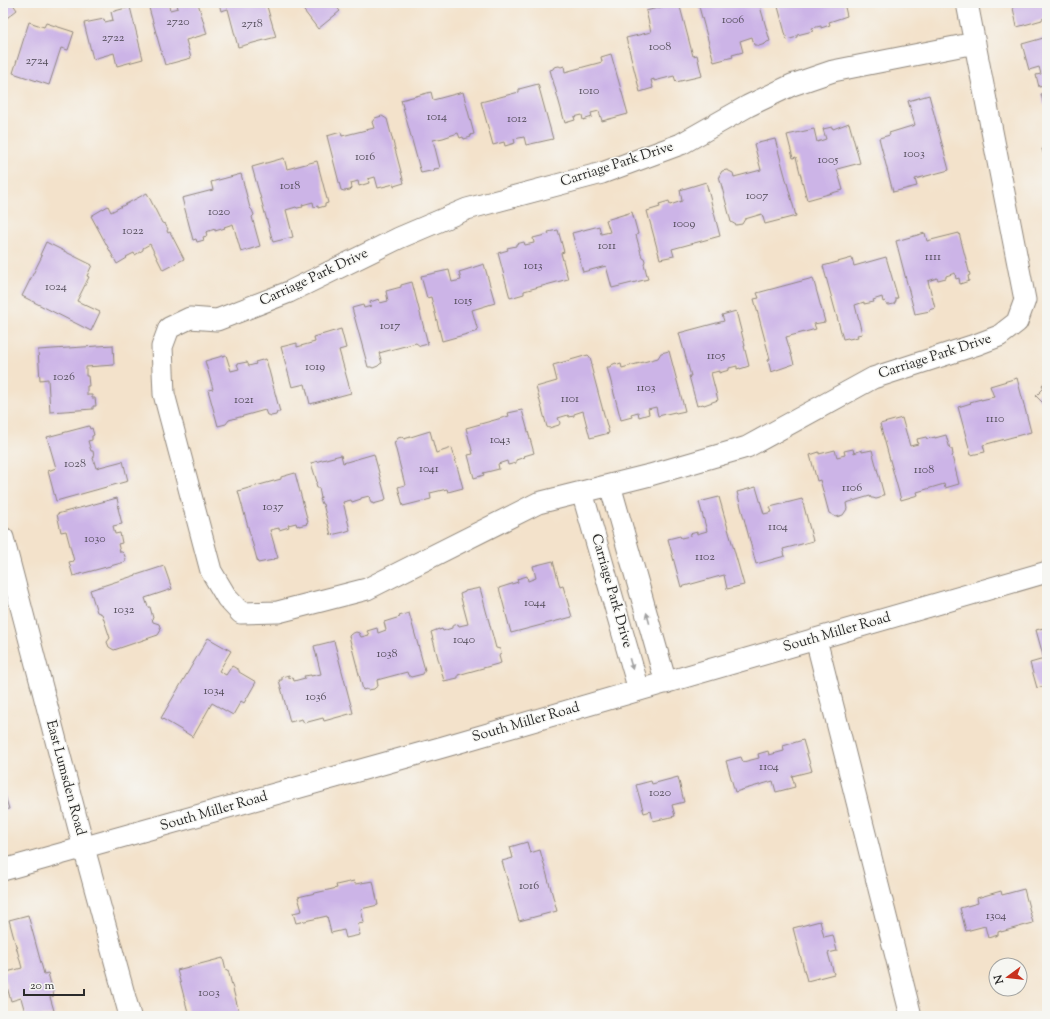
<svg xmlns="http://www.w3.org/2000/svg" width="1050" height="1019" viewBox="0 0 1050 1019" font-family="'Sorts Mill Goudy',serif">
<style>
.building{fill:#ccb4e7}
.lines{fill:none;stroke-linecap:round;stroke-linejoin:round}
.minor-casing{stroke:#8f867b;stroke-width:23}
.minor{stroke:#fff;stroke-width:21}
.oneway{fill:#a0a0a0}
.labels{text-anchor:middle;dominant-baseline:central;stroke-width:3;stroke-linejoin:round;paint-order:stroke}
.number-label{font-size:12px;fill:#534d5a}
.street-label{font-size:14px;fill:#2b2b2b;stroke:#f6f6f2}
</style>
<rect width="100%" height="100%" fill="#f6f6f2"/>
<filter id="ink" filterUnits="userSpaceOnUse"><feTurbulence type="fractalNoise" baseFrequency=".025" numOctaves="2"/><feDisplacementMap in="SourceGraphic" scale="8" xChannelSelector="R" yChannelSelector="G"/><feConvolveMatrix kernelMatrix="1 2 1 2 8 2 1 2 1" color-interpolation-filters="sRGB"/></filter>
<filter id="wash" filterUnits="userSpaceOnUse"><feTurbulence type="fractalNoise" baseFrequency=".012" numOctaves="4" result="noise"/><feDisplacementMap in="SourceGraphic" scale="16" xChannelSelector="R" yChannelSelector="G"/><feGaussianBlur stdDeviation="0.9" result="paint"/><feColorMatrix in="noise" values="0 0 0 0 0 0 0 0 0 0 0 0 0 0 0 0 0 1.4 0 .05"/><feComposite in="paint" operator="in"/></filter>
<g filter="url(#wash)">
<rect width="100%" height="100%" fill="#f3e2cb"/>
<g id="blocks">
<path class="building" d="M3 3H12L17 10 3 21Z
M168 3 170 10 178 8 177 5 184 3H198L207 34 186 40 191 58 165 65 149 8Z
M219 3H266L276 37 238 47 228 9 221 11Z
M289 3H333L340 11 318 29 298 3 292 8Z
M676 3H679L693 56 697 55 702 76 676 82 674 76 654 81V79L651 80 653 88 640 92 626 38 651 32 646 11Z
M698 3H759L770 41 767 42 765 44 759 46 757 45H754L752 37 740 41 743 52 732 55 733 57 714 62Z
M777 3H844L847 16 829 22 830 25 821 28V26L812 28 813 31 797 35V37L787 40Z
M1012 3H1047V17L1042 19V20L1017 27Z
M130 7 143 59 117 66 114 53 93 59 84 23 104 19 105 22 113 20 111 12Z
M29 22 44 27 46 23 74 32 68 50 61 48 49 85 13 73Z
M1047 37V104L1044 105 1041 94 1046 93 1044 86 1039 87 1036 75 1041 74 1039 67 1029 70 1022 44Z
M611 54 628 114 602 121 599 111 591 113 592 117 583 120 582 115 574 117 575 120 565 123 550 70 553 69 554 67 559 66 561 67 564 66 565 72 602 62 601 57Z
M538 84 553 139 526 145 524 137 514 139 515 143 505 146 504 142 493 145 481 102 519 92V89Z
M431 92 433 100 463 92 474 134 470 135 471 137 464 139 463 137 460 138 458 133 443 138 433 140 440 168 434 169 435 170 421 173 401 100Z
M929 95 949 170 915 179 917 186 893 192 879 138 890 135 889 133 915 125 908 101Z
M382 116 387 119 404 183 394 186V184L378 188 375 177 368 179 369 183 359 186 358 181 351 183 352 188 350 190 344 191 341 190 327 136 341 132 342 136 374 128 372 122 375 118Z
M849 123 860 163 837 169 843 190 807 200 796 157 793 158 787 135 814 129 817 142 826 139 823 129 832 127 833 129Z
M775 139 796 216 765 224 762 214 745 219 742 224 736 225 731 222 719 176 722 171 727 170 733 173 734 177 761 170 754 144Z
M1047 148V165L1042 149Z
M284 158 287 169 317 161 328 203 325 204V206L318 208V206L314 207 313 202 302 205 303 207 297 208 296 207 286 210 293 237 273 242 252 167Z
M241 174 250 208 252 210 254 215 252 217 260 246 241 252 233 224 224 227 225 228 215 231V229L206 232 207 236 203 237 204 240 197 242 196 239 193 240 182 198 213 190 211 182Z
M706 182 720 236 672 249 674 256 660 259 647 211 660 207 659 204 669 201 670 205 682 201 680 190Z
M147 193 162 223 165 224 168 229 167 231 168 233 170 232 184 259 163 270 150 244 143 248V250L135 255 134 253 126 257 127 258 117 264 91 216 108 206 111 212Z
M632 212 638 234 636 235 642 257 644 258 645 261 644 264 648 279 612 288 606 266 583 272 572 233 599 226 601 234 610 232 606 220Z
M558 230 564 252 561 253 568 279 524 291V294L510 298 498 253 508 250 507 248 516 246V244L524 242 525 245 534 243 533 238 549 234 548 232Z
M925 233 927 241 959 233 970 275 968 276 969 281 960 284 959 278 956 279 955 273 946 276V278L938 280 937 278 928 281 935 308 929 310 930 311 915 314 896 241Z
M46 242 92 265 87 276 89 277 77 301 100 312 91 331 22 296 42 256 40 255Z
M886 257 898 298H896V301L894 304 889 305 886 304 885 301 883 302 882 297 873 300 874 302 864 304V302L855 305 862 334 857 335 858 337 849 339 848 338 843 339 823 266 852 258 854 266Z
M484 264 495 303 472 310 478 331 442 341 431 297 427 298 421 276 449 270 452 282 461 280 459 272Z
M813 278 825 322 814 324 816 329 786 337 794 364 771 372 768 360 770 359 754 299 759 298 757 293Z
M412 282 428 344 420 346 416 343 379 353 382 363 380 364 378 366 373 368 371 367H368L352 308 363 305 364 308 371 306 370 302 379 299 380 303 388 301 386 291 401 287V285Z
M736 311 745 346H744L749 366 740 369V368L737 369V366L729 368V370L719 373V371L711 373 718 400 704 405 703 404 697 406 689 376H691L679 333 724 321 722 315Z
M341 329 346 348 339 350 351 393 310 404 305 384 292 387 281 347 297 343V347L315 342 314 337Z
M113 345 114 365 86 367V376H88L89 386H87V395H92V398H95L96 406H93V409L50 412 48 379 40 380 38 350Z
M669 351 685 411 676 413 675 412 658 416 656 407 648 409 649 414 639 417 638 412 631 414 632 417 621 420 607 367H610L611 365 616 363 618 365 621 364 622 368 658 358 661 353Z
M226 355 231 371 239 369 237 364 247 362 249 366 256 364 255 362 266 359 280 412H277L276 415 271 416 269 415H267L265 410 229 420 226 424 218 426 208 390 213 389 205 361Z
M588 355 590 357 592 364 591 366 609 433 590 438 583 411 574 414V416L569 417 568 415 558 418 560 423 559 425 549 428 547 427 536 387 557 381 553 365Z
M1017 378 1031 432 983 445 985 452 971 455 958 407 971 403 970 402 981 399V400L994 397 990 386Z
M1047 380V407L1036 396 1044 388 1042 385Z
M522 410 534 453 524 456 525 457 516 460V463L508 465 507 461 498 464 499 469 483 473 484 475 474 478 468 455 473 454 466 428 509 416 508 413Z
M902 418 910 446 918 444 917 439 926 437 927 439 935 437V438L946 435 950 449H952L953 455 952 456 959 484 945 488 944 484 917 492 918 495 901 500 880 424Z
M89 426 90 429 92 428 94 435 92 436V440L88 441 91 451H93L94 457 93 458 96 468 123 461 128 481 56 501 48 471 56 468 47 437Z
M430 431 436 453 452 448 463 488 448 492 447 489 430 493 431 499 403 506 398 487 405 485 394 442 396 441 398 438 402 437 404 439Z
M853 449 854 453 862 450V452L872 450 884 495H882L880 498 876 499 873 498H871L870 496 846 503 847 509 843 515 836 517 829 513 820 480 817 481 810 455 819 452V454L835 450 837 457 845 455 844 451Z
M374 454 386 499 384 500V501L373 504V503H371L369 496 361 498V499L352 502 351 500 343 502 350 530 344 532 331 535 323 504H322L320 499 321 498 319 488H317L316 483 317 482 311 463 341 455 343 463Z
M295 473 308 522 306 523 307 524 299 526V525L297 526 296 523 288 525 289 527 279 530V528L270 530 278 558 273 559V560L258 563 238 491 281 479V477Z
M756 487 764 514 772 512 770 507 802 499 813 541 783 549 785 556 756 564 737 492Z
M719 497 744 585 727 589 724 575 681 587 668 539 680 536 681 538 690 536V534L697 532V534L707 531 699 502Z
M117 498 119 508H118L122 524 113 526 115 534 120 533 122 543 118 544 120 552H122L124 554 126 559 125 562 73 576 69 562 74 561 66 531 61 532 57 514Z
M553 561 560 587 563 586 572 617 511 633 499 588 518 582 517 579 527 576 528 581 536 578 533 566Z
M164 566 172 589 145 598 148 607H150L153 618 152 619 153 622 159 624 161 630 158 635 114 650 109 647 107 642 110 638 102 614 97 612 90 590Z
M480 588 496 648 500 649 501 653 499 656 501 663 458 675V678L444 681 431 632 439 629V630L442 629 443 631 452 628V626L458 624 459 626 468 624 460 594 465 592V591Z
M409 613 425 670 423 674 411 677 408 675 407 672 377 680 378 686 376 687 374 689 368 690 366 689 363 690 349 636 351 634 356 632 359 633 361 637 369 635 367 631 377 628 378 633 386 630 384 622 400 617 399 616Z
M1047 627V685L1037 688 1030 663 1044 659 1036 630Z
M208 638 231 651 219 671 226 675 232 666 239 670V672L256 682 244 703 241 701 233 715 212 703 193 737 161 718Z
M334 641 353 713 324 721 323 718 304 723 302 719 290 722 279 680H282V677L289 675V678L293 677 294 681 305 678 304 676 311 675V676L321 674 314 646Z
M803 740 812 771 792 776 795 787 776 792 773 781 735 792 726 761 741 757 743 762 759 758 758 754 768 751 769 755 784 751 783 746Z
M678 777 684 802 672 805 675 816 653 821 651 811 644 813 636 785 651 781 652 784Z
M3 789 9 809 3 810Z
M527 842 530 853 540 850 557 911 519 921 502 861 513 858 510 847Z
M354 881 355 884 373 881 378 905 361 909 364 923 358 924 360 935 346 938 344 930 331 933 327 916 296 923 293 913 302 911 298 897 337 888 336 885Z
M1024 889 1033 923 1001 932V931L998 932V935L988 938 985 926 966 931 960 908 978 903 977 898 1001 891 1002 895Z
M28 915 44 974 48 973 54 996 50 997 55 1014 47 1016H26L21 998 11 1001 3 973 22 968 9 920Z
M820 921 824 937 833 935 837 951 828 953 834 974 807 981 793 928Z
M223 958 226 971 228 970 240 1016H189L177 970Z"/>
</g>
</g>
<g filter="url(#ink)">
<use href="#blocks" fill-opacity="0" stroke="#8f867b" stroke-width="1"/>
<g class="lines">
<defs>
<path id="minor" d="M967 3 1025 300 1017 322 999 336 978 344 873 378 747 447 650 475 538 503 367 589 278 612 241 613 227 598 211 571 164 394 162 347 169 328 190 318 217 320 289 292 399 238 467 209 602 173 681 144 748 106 792 85 833 71 975 43
M610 485 666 683
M582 492 639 690
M3 538 84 848 130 1016
M816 639 911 1016
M3 870 443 747 1047 572"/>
</defs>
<use href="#minor" class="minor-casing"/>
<use href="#minor" class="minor"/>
</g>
<defs><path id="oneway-solid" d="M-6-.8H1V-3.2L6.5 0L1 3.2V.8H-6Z"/></defs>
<g class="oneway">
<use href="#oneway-solid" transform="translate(648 618) rotate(-106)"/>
<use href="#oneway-solid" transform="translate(631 664) rotate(74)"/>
</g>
</g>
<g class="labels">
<g class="number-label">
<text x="733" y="20">1006</text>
<text x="178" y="22">2720</text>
<text x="252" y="24">2718</text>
<text x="113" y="38">2722</text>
<text x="660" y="47">1008</text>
<text x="37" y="61">2724</text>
<text x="589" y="91">1010</text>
<text x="437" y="117">1014</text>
<text x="517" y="119">1012</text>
<text x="914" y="154">1003</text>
<text x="365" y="157">1016</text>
<text x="828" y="160">1005</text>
<text x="290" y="186">1018</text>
<text x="757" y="196">1007</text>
<text x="219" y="212">1020</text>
<text x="684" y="224">1009</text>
<text x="133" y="231">1022</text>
<text x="607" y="246">1011</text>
<text x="933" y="257">1111</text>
<text x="533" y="266">1013</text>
<text x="56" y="287">1024</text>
<text x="463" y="301">1015</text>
<text x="390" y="326">1017</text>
<text x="716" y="356">1105</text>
<text x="315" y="367">1019</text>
<text x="64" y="377">1026</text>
<text x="646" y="388">1103</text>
<text x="570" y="399">1101</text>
<text x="244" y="400">1021</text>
<text x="995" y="419">1110</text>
<text x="500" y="440">1043</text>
<text x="75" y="464">1028</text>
<text x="429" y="469">1041</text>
<text x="924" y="470">1108</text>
<text x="852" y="488">1106</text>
<text x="273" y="507">1037</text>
<text x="778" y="527">1104</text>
<text x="95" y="539">1030</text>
<text x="705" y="557">1102</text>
<text x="535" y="603">1044</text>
<text x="124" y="610">1032</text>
<text x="464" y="640">1040</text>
<text x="387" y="654">1038</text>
<text x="214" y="691">1034</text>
<text x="316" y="697">1036</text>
<text x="769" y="767">1104</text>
<text x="660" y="793">1020</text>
<text x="529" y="886">1016</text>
<text x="996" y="916">1304</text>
<text x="209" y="993">1003</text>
</g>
<g class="street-label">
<text transform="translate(617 165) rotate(-18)">Carriage Park Drive</text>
<text transform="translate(314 278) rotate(-25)">Carriage Park Drive</text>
<text transform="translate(935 357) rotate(-18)">Carriage Park Drive</text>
<text transform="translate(611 591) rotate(74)">Carriage Park Drive</text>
<text transform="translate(837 633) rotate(-16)">South Miller Road</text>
<text transform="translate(526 723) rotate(-16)">South Miller Road</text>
<text transform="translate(65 778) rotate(75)">East Lumsden Road</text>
<text transform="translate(214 812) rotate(-16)">South Miller Road</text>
</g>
</g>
<rect width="1050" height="1019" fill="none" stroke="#f6f6f2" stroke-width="16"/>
<g transform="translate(1008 977) rotate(255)"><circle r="19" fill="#f6f6f2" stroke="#a5a5a2"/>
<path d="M0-3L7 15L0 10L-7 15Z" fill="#c8321e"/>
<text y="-6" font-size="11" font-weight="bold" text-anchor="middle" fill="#2b2b2b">N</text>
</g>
<path d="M24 989v6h60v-6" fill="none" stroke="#2b2b2b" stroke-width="2"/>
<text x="30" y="989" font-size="12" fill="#2b2b2b" stroke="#f6f6f2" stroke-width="3" paint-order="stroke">20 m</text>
</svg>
